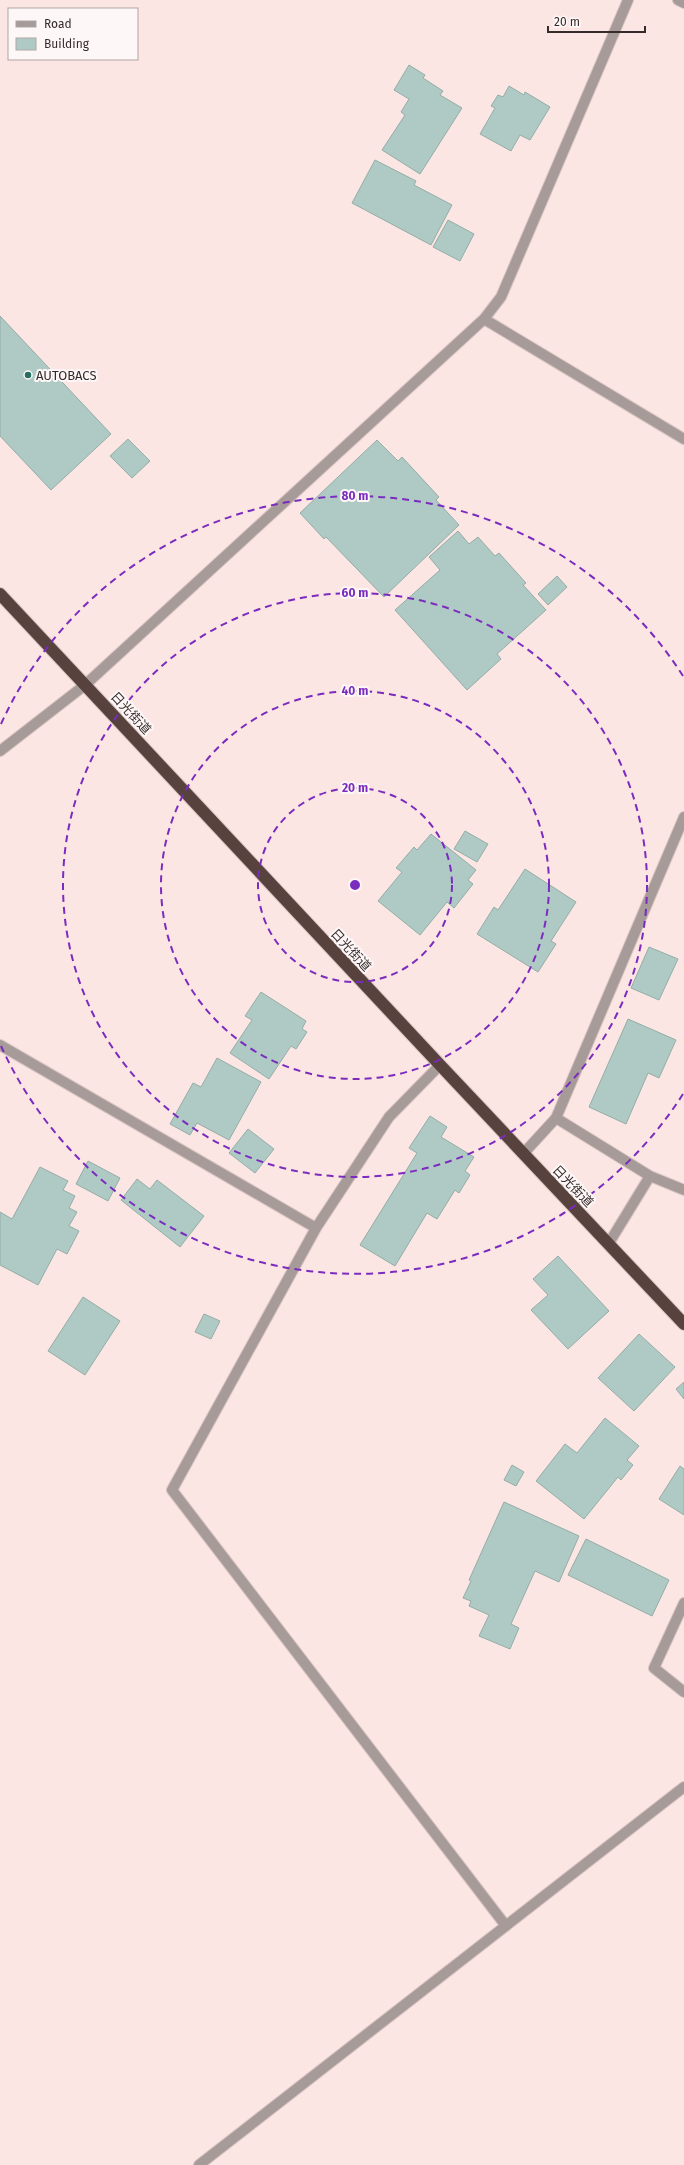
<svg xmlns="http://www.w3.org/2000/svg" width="684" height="2165" viewBox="0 0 684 2165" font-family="'Fira Sans','Noto Sans JP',sans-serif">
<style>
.building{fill:#afcac4;stroke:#93ada7}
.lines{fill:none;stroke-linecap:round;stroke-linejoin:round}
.minor-casing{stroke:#d8c4c2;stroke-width:12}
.highway-casing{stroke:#d8c4c2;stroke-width:14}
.minor{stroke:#a69b99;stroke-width:10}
.highway{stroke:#57423e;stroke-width:12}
.ring{fill:none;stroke:#7b2cbf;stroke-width:2;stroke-dasharray:7 5}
.poi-dot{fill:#286d60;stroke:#fdf8f7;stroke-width:1.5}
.labels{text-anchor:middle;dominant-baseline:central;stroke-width:4;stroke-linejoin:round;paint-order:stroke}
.poi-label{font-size:13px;fill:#352b2a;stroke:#fdf8f7;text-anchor:start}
.street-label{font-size:13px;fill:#352b2a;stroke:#fdf8f7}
.centre{fill:#7b2cbf;stroke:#fdf8f7;stroke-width:2}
.ring-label{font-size:12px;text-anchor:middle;font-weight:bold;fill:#7b2cbf;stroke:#fdf8f7;stroke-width:4;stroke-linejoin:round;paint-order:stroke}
</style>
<rect width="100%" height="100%" fill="#fce6e3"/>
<path class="building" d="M409 65 425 75 423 78 443 91 440 95 462 108 420 174 382 150 405 115 401 112 409 99 394 90Z
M509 86 524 95 525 92 550 107 530 140 520 135 511 151 480 134 495 108 491 106 498 95 503 97Z
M375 160 416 181 414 185 452 205 431 245 352 203Z
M448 220 474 234 460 261 433 247Z
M0 316 111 434 51 490 0 436Z
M128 439 150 461 132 478 110 456Z
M377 440 398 461 402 457 439 497 436 500 459 525 384 597 326 537 324 539 300 513Z
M458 531 469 544 478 537 495 556 499 553 526 583 523 585 546 610 497 654 501 659 467 690 395 610 440 570 429 557Z
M557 576 567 587 548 605 538 594Z
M465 831 488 844 477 862 454 849Z
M431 834 476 870 468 880 473 884 454 908 447 902 420 935 378 901 402 872 396 868 414 847 417 850Z
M525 869 576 902 551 941 556 944 538 972 477 934 494 907 498 910Z
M649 947 678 959 659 1000 631 988Z
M261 992 306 1021 302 1029 307 1032 296 1049 291 1046 269 1079 230 1053 252 1020 245 1016Z
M628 1019 676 1040 659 1078 648 1073 626 1124 589 1107Z
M217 1058 261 1082 229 1140 197 1123 190 1135 170 1124 193 1083 201 1087Z
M430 1116 447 1127 441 1137 474 1157 465 1171 470 1175 459 1193 455 1190 437 1219 427 1213 395 1266 360 1245 417 1153 409 1148Z
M248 1129 274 1149 255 1173 229 1153Z
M88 1161 120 1178 108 1201 76 1184Z
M40 1167 68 1181 63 1190 75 1196 69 1208 77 1212 69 1226 79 1231 67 1254 57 1249 38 1285 0 1265V1212L12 1219Z
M137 1179 150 1189 157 1180 204 1216 180 1247 121 1200Z
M558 1256 609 1311 568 1349 531 1310 548 1295 533 1279Z
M83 1297 120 1321 85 1375 48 1351Z
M204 1314 220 1321 211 1339 195 1332Z
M639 1334 675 1367 634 1411 598 1378Z
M684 1382V1399L676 1389Z
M605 1418 639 1446 627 1460 633 1465 621 1480 618 1477 584 1519 536 1481 565 1444 577 1453Z
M512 1465 524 1472 516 1486 504 1480Z
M680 1466 684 1469V1515L659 1499Z
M504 1502 579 1536 559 1582 535 1571 511 1624 519 1628 510 1649 479 1636 489 1615 469 1606 471 1601 463 1598 471 1581 469 1580Z
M586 1539 669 1580 652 1616 568 1575Z"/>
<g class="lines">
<defs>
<path id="minor" d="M678 0 684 3
M484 319 684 439
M0 751 85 685 484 319 501 297 628 0
M0 1045 316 1228 172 1490 506 1926
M556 1118 650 1176
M523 1154 556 1118 684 817
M316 1228 389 1117 440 1065
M609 1243 650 1176 684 1190
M684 1603 654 1668 684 1692
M199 2165 684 1787"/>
<path id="highway" d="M0 594 440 1065 684 1324"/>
</defs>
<use href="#minor" class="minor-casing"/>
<use href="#highway" class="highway-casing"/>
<use href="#minor" class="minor"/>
<use href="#highway" class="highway"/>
</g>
<g class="ring">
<circle cx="355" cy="885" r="97"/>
<circle cx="355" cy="885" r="194"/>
<circle cx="355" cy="885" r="292"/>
<path d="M683 1094A389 389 0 0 1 1 1046M1 724A389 389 0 0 1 683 676"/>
</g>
<circle class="poi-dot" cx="28" cy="375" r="4"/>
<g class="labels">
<g class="poi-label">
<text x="36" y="375">AUTOBACS</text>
</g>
<g class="street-label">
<text transform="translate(131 713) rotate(47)">日光街道</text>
<text transform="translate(351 950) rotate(47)">日光街道</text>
<text transform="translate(573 1186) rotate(46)">日光街道</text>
</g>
</g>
<circle cx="355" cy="885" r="6" class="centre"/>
<g class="ring-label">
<text x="355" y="500">80 m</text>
<text x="355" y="597">60 m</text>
<text x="355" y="695">40 m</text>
<text x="355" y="792">20 m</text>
</g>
<rect x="8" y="8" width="130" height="52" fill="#fdf8f7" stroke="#ada6a5"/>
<rect x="16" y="21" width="20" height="6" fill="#a69b99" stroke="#ada6a5"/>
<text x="44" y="28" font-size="12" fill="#352b2a">Road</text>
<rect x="16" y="38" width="20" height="12" fill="#afcac4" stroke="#ada6a5"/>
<text x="44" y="48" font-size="12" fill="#352b2a">Building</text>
<path d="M548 26v6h97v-6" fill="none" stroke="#352b2a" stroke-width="2"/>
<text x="554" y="26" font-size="12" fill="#352b2a" stroke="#fdf8f7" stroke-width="3" paint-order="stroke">20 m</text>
</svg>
